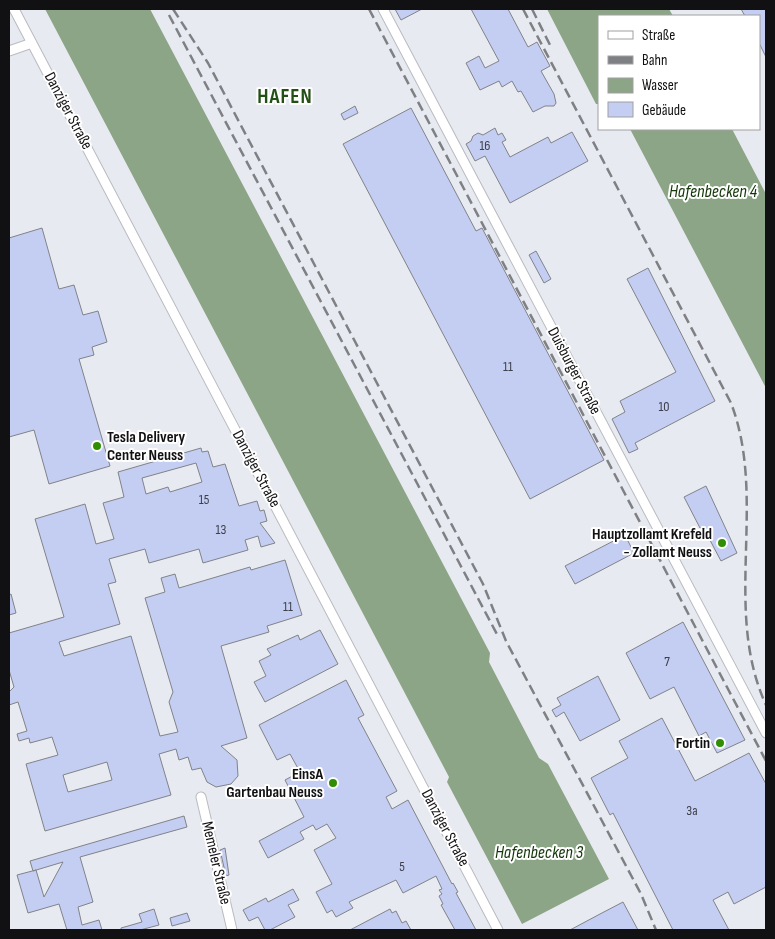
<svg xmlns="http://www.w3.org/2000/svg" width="775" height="939" viewBox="0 0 775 939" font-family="'Sofia Sans Condensed',sans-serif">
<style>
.water{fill:#8ca586}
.building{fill:#c4cdf2;stroke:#818389;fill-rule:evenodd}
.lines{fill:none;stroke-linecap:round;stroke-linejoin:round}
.minor-casing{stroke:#b9bbc1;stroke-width:11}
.minor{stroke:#fff;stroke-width:9}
.rail{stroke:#7e8084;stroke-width:2.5;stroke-dasharray:10 5;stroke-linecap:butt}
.poi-dot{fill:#2f8e03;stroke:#fff;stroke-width:2}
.labels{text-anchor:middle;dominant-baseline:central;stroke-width:4;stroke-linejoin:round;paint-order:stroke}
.number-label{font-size:14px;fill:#3e404b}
.street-label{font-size:16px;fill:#111113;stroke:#fff}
.poi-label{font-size:16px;font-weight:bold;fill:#111113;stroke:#fff;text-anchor:end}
.water-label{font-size:18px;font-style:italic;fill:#133709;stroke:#fff}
.district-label{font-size:21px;font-weight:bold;letter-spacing:1px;fill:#235017;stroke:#fff}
</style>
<rect width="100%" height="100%" fill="#e8eaf1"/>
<path class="water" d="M45 9H150L490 653 489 662 539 758 548 764 609 879 522 924 447 782 449 777Z
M547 9H669L673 16H599V104H596Z
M630 129H732L766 194V388Z"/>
<path class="building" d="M395 9H422L401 20Z
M471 9H508L528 47 537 42 550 66 541 71 554 94 556 103 554 106H545L533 112 521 91 518 92 512 81 502 87 499 81 480 90 466 63 479 56 485 68 499 61Z
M741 9H766V57L759 43V16H745Z
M355 106 358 113 344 120 341 114Z
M411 108 476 231 482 228 604 460 530 499 343 144Z
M495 128 498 135 502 133 506 140 502 142 510 157 548 137 551 143 572 132 588 161 510 203 485 156 475 161 466 144 471 141 473 136 478 133 483 135Z
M42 228 59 289 74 285 83 315 98 311 107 342 92 347 94 355 79 359 110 466 49 484 34 430 9 437V238Z
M536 251 551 279 544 283 529 255Z
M648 268 715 401 635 443 638 449 629 453 612 419 625 412 620 401 676 372 627 279Z
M201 448 202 452 208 451 213 467 225 464 239 506 257 501 260 511 264 510 267 521 260 523 275 543 261 547 258 536 245 540 248 550 203 563 199 549 149 563 145 549 109 559 116 582 108 584 120 624 59 642 64 656 131 636 160 736 178 732 169 702 173 692 145 598 165 592 161 578 175 574 179 588 250 567 251 570 285 560 302 615 267 626 269 632 221 646 247 738 221 746 237 760 238 776 231 784 216 787 207 782 201 768 192 770 188 757 179 760 176 749 159 754 171 795 45 831 26 764 58 755 52 737 30 743 29 738 19 741 17 734 27 731 18 702 9 705V692L14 687 9 670V633L64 617 35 519 85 504 96 544 114 539 103 503 124 497 118 472ZM196 463 202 482 170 492 168 487 146 494 142 478ZM107 762 112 780 68 792 63 775Z
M706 486 737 553 721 561 703 527 700 528 684 497Z
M625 535 634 553 575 584 565 566Z
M11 594 16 613 9 615V595Z
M683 622 745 740 717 753 706 732 699 736 674 687 650 699 626 653Z
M320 630 338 664 265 702 254 682 266 676 259 661 271 655 267 649 298 635 300 640Z
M598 676 620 720 580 741 564 712 556 717 552 710 561 705 557 698Z
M346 680 364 715 358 718 397 791 386 797 392 809 408 800 452 884 453 883 458 892 456 893 476 930H455L441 905 443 904 439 896 442 894 439 890 442 889 436 876 403 893 396 880 349 902 353 908 336 917 332 910 327 913 316 892 332 884 314 850 336 838 327 824 316 830 313 825 300 832 304 839 268 858 259 841 304 817 285 780 300 772 290 754 277 760 259 725Z
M662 718 695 781 749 753 766 784V887L734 904 728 892 713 900 729 930H673L613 813 610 815 591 778 628 758 619 741Z
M184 816 187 827 80 857 93 902 78 907 82 925 99 920 102 930H67L59 904 28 913 17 875 36 870 44 897 63 862 33 871 30 861Z
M225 848 229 875 226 876 220 850Z
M293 889 299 900 288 905 295 917 270 930H265L258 917 249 921 243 910 266 898 268 902Z
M623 902 638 930H570L600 914Z
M154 909 159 925 140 930H121V928L142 922 139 914Z
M390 909 392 913 396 911 402 923 406 921 411 930H350Z
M187 913 190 921 172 926 170 918Z"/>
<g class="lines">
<defs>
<path id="minor" d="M14 9 498 930
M383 9 766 733
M9 51 32 43
M201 797 232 930"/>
</defs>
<use href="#minor" class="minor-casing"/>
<use href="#minor" class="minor"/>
<path class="rail" d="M173 9 208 63 483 584 506 641 641 894 656 930
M369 9 766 761
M523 9 731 403C768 500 722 609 766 705
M532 9 552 49
M169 15 499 638"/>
</g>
<g class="poi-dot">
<circle cx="97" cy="446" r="5"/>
<circle cx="722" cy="543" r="5"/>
<circle cx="720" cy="743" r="5"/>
<circle cx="333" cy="783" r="5"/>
</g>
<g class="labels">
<g class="number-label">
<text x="485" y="145">16</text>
<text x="508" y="366">11</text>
<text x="664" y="406">10</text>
<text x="204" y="499">15</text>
<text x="221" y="529">13</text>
<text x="288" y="606">11</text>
<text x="667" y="661">7</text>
<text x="692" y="810">3a</text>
<text x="402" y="866">5</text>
</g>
<g class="street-label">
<text transform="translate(68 111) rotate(62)">Danziger Straße</text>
<text transform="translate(574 371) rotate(62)">Duisburger Straße</text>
<text transform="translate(256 469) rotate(62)">Danziger Straße</text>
<text transform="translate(445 828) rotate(62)">Danziger Straße</text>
<text transform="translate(216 863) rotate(77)">Memeler Straße</text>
</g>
<g class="poi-label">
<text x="107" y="437" text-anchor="start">Tesla Delivery<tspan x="107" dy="18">Center Neuss</tspan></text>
<text x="712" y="534">Hauptzollamt Krefeld<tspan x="712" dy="18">- Zollamt Neuss</tspan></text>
<text x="710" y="743">Fortin</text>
<text x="323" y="774">EinsA<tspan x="323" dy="18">Gartenbau Neuss</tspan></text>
</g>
<g class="water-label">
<text x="713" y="191">Hafenbecken 4</text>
<text x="539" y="852">Hafenbecken 3</text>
</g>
<g class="district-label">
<text x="285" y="96">HAFEN</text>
</g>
</g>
<rect width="775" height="939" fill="none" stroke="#111113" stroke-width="20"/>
<rect x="598" y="15" width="162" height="115" fill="#ffffff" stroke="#a0a0a1"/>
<rect x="608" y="31" width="25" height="8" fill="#ffffff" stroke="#a0a0a1"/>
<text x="642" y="40" font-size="15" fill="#111113">Straße</text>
<rect x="608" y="56" width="25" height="8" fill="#7e8084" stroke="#a0a0a1"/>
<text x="642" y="65" font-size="15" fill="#111113">Bahn</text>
<rect x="608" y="78" width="25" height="15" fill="#8ca586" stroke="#a0a0a1"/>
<text x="642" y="90" font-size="15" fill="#111113">Wasser</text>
<rect x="608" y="102" width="25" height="15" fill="#c4cdf2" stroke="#a0a0a1"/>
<text x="642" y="115" font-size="15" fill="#111113">Gebäude</text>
</svg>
